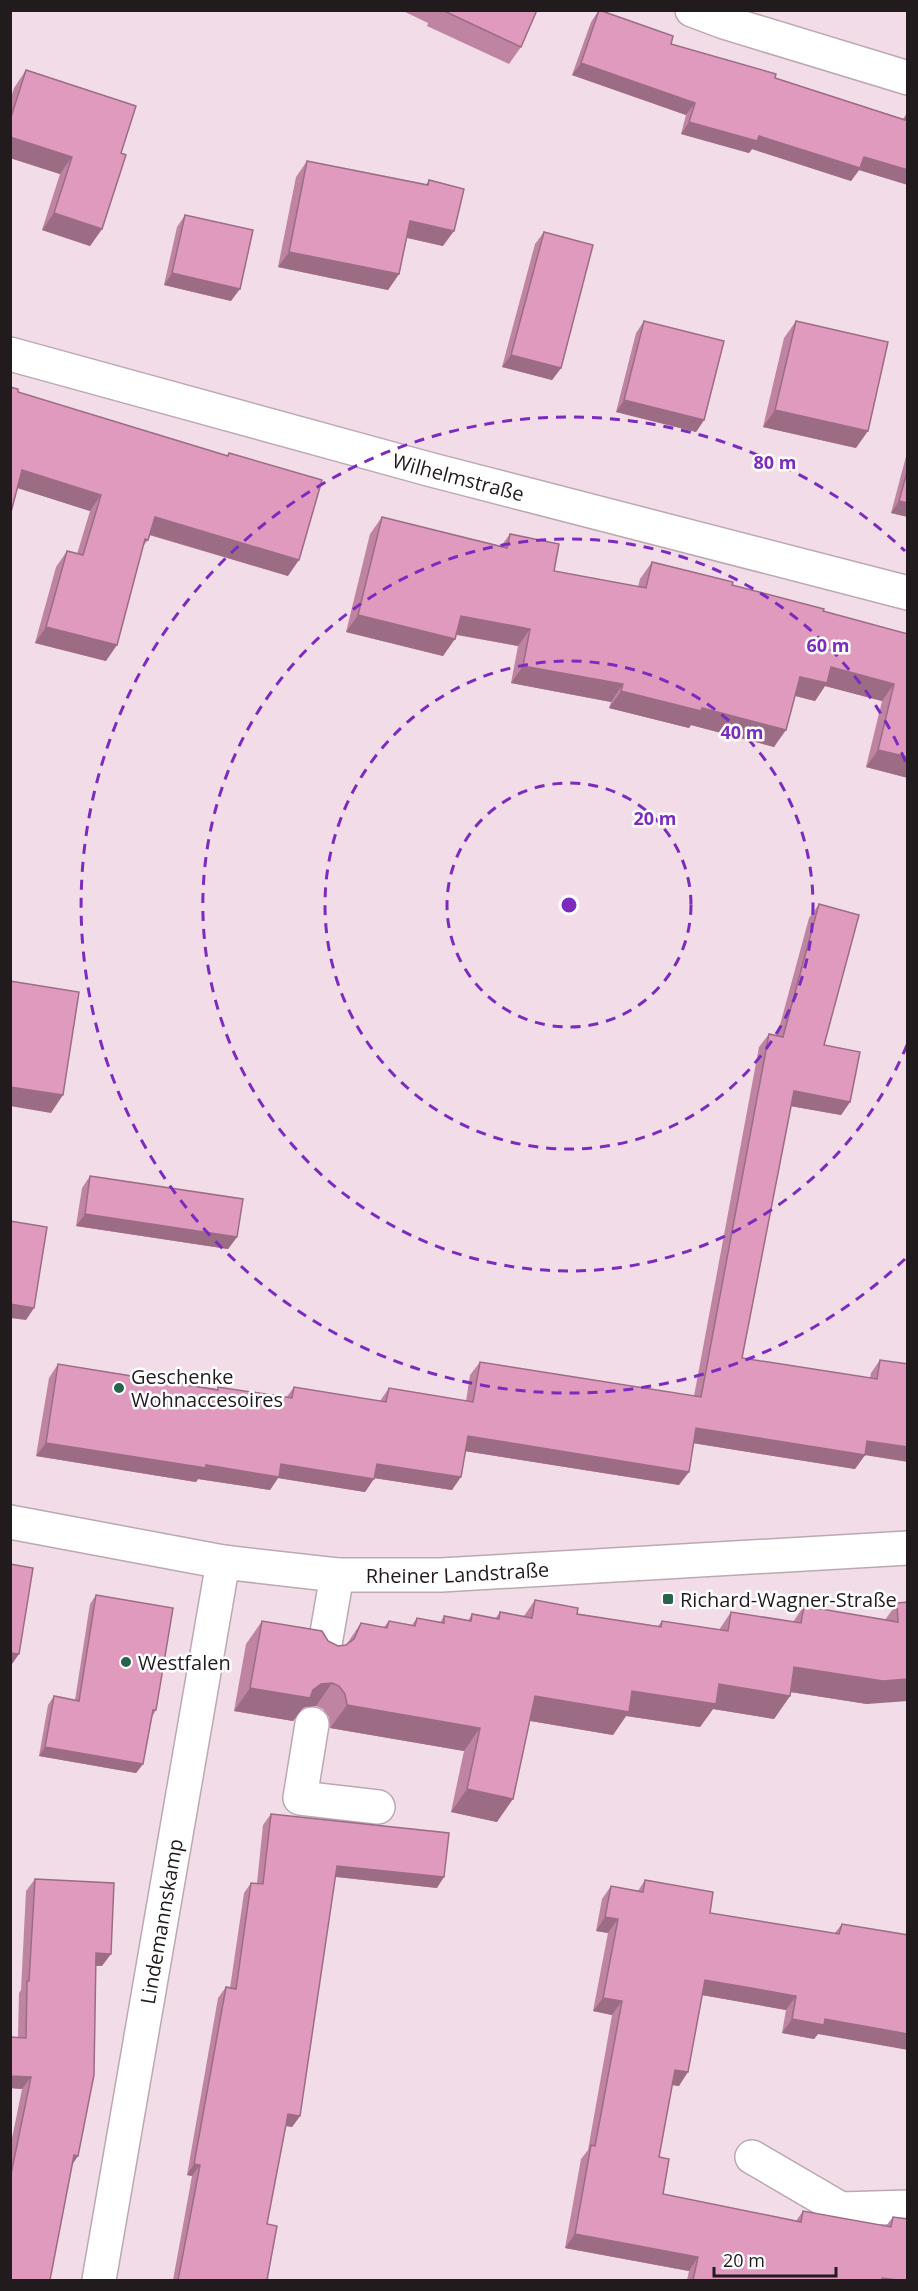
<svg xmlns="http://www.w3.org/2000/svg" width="918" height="2291" viewBox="0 0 918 2291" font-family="'Open Sans',sans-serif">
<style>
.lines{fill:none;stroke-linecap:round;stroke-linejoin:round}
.minor-casing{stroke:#bca8b2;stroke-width:36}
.minor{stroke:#fff;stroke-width:33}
.wall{fill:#c084a3}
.shaded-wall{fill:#9c6c85}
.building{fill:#df9abe;stroke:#9c6c85;stroke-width:1.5}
.ring{fill:none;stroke:#7b2cbf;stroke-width:3;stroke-dasharray:10 8}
.poi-dot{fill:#28634c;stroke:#fff;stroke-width:2}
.labels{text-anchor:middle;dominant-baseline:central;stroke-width:5;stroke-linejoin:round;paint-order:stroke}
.street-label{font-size:20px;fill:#221b1e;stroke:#fff}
.poi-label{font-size:20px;fill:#221b1e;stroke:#fff;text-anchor:start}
.centre{fill:#7b2cbf;stroke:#fff;stroke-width:3}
.ring-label{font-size:18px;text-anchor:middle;font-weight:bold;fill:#7b2cbf;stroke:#fff;stroke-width:5;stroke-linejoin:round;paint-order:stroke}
</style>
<rect width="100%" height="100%" fill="#f2dce7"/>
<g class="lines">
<defs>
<g id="minor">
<path d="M692 10 724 22 908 78"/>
<path id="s1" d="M10 354 432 470 908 593"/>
<path id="s2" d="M10 1522 223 1562 337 1575H441L908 1548"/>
<path d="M324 1650 337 1575"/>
<path d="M312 1724 300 1798 378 1807"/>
<path d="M752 2157 841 2209 908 2207"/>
<path id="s3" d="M99 2280 223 1562"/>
</g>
</defs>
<use href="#minor" class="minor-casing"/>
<use href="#minor" class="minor"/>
</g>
<path class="wall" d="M401 10H537L521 47 509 64 427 26 428 23Z
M599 10 671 44 903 119 907 113 908 185 859 170 851 181 752 149 749 153 681 134 686 115 572 75 591 22Z
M26 70 121 153 102 229 90 246 42 230 60 174 10 158V100L14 88Z
M307 161 426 185 429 180 443 246 407 238 399 274 388 290 278 267 296 177Z
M185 215 231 301 164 285 177 227Z
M544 232 561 368 552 380 502 367 535 244Z
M644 321 704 420 696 432 616 412 636 333Z
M796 321 856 448 763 427 784 338Z
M18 392 226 456 229 453 288 576 149 535 148 540 143 546 106 661 35 643 56 567 67 551 77 554 90 511 18 488Z
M908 449V517L891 513Z
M382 517 501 546 510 534 554 571 638 587 640 579 652 562 823 611 908 634V778L866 767 882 701 825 686 815 701 795 696 774 747 691 725 689 728 609 708 611 702 511 683 518 646 456 635 443 656 346 632 370 534Z
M819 904 824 1045 850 1102 841 1115 791 1106 742 1358 870 1378 871 1373 880 1360 865 1455 855 1469 693 1443 679 1485 465 1451 452 1490 374 1478 365 1492 278 1478 270 1490 198 1479 196 1482 36 1456 49 1378 58 1364 217 1389 218 1387 286 1398 294 1387 380 1401 389 1388 466 1401 470 1375 480 1362 694 1396 759 1047 769 1034 777 1036 809 918Z
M90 1176 237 1237 228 1249 76 1226 82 1188Z
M96 1595 156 1710 152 1717 143 1764 136 1773 39 1756 48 1705 54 1696 75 1700 90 1604Z
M535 1600 577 1614 658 1626 662 1621 719 1630 731 1612 793 1622 804 1606 885 1620 897 1603 908 1602 867 1704 790 1692V1696L774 1719 713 1709 700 1727 626 1716 613 1735 530 1721 497 1822 451 1812 464 1751 330 1728 329 1717 323 1709 316 1706 305 1707 302 1709 293 1721 234 1711 246 1644 262 1621 328 1641 338 1646 346 1645 361 1623 384 1627 389 1621 412 1625 417 1618 440 1623 444 1616 468 1621 472 1614 495 1619 500 1612 524 1616Z
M271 1814 437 1888 335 1877 300 2116 292 2127 286 2126 267 2224V2280H173L192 2176 187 2175 218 1998 226 1987 230 1988 244 1893 251 1883H257L263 1825Z
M35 1879 102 1966H96L73 2164 10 2280V2148L22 2089 10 2088V2037L18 2038 19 1993 21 1990 26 1891Z
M645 1880 710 1913 834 1934 842 1924 818 2034 814 2039 782 2033 786 2010 702 1995 679 2086 672 2085 659 2157 663 2194 796 2221 803 2211 886 2226 893 2217 908 2280H687L689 2271 565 2248 581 2159 588 2150 612 2015 593 2011 608 1933 596 1931 602 1899 611 1886 638 1891Z"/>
<path class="shaded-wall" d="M581 63 695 103 686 115 572 75Z
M689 122 864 157 908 170V185L859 170 851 181 752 149 749 153 681 134Z
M10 137 72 157 60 174 10 158Z
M54 213 102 229 90 246 42 230Z
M410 221 454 231 443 246 399 236Z
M289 252 399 274 388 290 278 267Z
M172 273 240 289 231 301 164 285Z
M511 355 561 368 552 380 502 367Z
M624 400 704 420 696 432 616 412Z
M775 410 868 431 856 448 763 427Z
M22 470 101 495 90 511 11 486Z
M899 501 908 503V517L891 513Z
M155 517 299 560 288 576 144 533Z
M358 615 455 639 443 656 346 632Z
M461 616 530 629 518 646 449 633Z
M46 627 117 645 106 661 35 643Z
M523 666 623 684 611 702 511 683Z
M831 667 894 684 882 701 825 686 815 701 788 694 800 677Z
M621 691 702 708 786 730 774 747 691 725 689 728 609 708Z
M878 750 908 757V778L866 767Z
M10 1087 63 1095 51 1113 10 1106Z
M794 1091 850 1102 841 1115 784 1105Z
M85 1214 237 1237 228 1249 76 1226Z
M10 1304 34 1308 26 1320 10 1318Z
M696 1428 865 1455 855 1469 686 1442Z
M468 1436 689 1472 679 1485 458 1450Z
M867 1441 908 1447V1462L858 1454Z
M46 1443 206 1465 281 1464 374 1479 365 1492 278 1478 270 1490 198 1479 196 1482 36 1456Z
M377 1464 461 1477 452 1490 367 1477Z
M10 1653 19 1654 10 1667Z
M794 1667 908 1679V1701L867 1704 778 1690Z
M332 1683 316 1706 305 1707 302 1709 293 1721 234 1711 250 1688 313 1690 321 1684Z
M719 1684 790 1696 774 1719 713 1709 700 1727 626 1716 613 1735 519 1719 535 1696 632 1691Z
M347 1705 480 1728 464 1751 330 1728Z
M45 1747 143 1764 136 1773 39 1756Z
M467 1789 513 1799 497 1822 451 1812Z
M337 1866 444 1877 437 1888 329 1876Z
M605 1917 618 1919 608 1933 596 1931Z
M96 1953 111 1954 102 1966 88 1965Z
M705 1980 796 1996 786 2010 696 1994Z
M603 1998 622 2001 612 2015 593 2011Z
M792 2019H825L908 2034V2050L818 2034 814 2039 782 2033Z
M675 2070 688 2072 679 2086 665 2084Z
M10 2076 31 2077 22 2089 10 2088Z
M288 2114 300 2116 292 2127 281 2125Z
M74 2155 78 2156 70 2168Z
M194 2164 200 2165 192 2176 187 2175Z
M575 2234 698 2257 689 2271 565 2248Z
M882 2278 898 2280H881Z"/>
<path class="building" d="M442 10H537L521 47Z
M599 10 673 36 671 44 776 74 775 78 905 120 908 114V170L864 157 860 168 759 136 757 141 689 122 695 103 581 63Z
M26 70 136 106 121 153 126 155 102 229 54 213 72 157 10 137V120Z
M307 161 428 185 429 180 464 189 454 231 410 221 399 274 289 252Z
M185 215 253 230 240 289 172 273Z
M544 232 593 245 561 368 511 355Z
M644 321 724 341 704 420 624 400Z
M796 321 888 342 868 431 775 410Z
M10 387 18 389V392L228 456 229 453 322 480 299 560 155 517 148 540 145 539 117 645 46 627 67 551 83 555 101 495 22 470 10 516Z
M908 468V503L899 501Z
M382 517 507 548 510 534 559 544 554 571 646 588 652 562 733 582 732 585 824 609 823 611 908 634V757L878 750 894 684 831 667 827 683 800 677 786 730 702 708 701 711 621 691 623 684 523 666 530 629 461 616 455 639 358 615Z
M819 904 859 915 824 1045 860 1052 850 1102 794 1091 742 1358 877 1379 880 1360 908 1364V1447L867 1441 865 1455 696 1428 689 1472 468 1436 461 1477 377 1464 374 1479 281 1464 279 1477 206 1465V1468L46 1443 58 1364 218 1390V1387L292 1398 294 1387 386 1402 389 1388 473 1402 480 1362 701 1397 769 1034 783 1037Z
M10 981 79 992 63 1095 10 1087Z
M90 1176 243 1199 237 1237 85 1214Z
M10 1221 47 1227 34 1308 10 1304Z
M10 1564 33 1568 19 1654 10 1653Z
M96 1595 173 1608 156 1710H153L143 1764 45 1747 54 1696 79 1701Z
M535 1600 578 1608 577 1614 661 1627 662 1621 728 1631 731 1612 801 1623 804 1606 898 1622 897 1603 908 1602V1679L883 1681 794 1667 790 1696 719 1684 716 1704 632 1691 629 1712 535 1696 513 1799 467 1789 480 1728 347 1705 345 1694 339 1686 332 1683 321 1684 313 1690 310 1698 250 1688 262 1621 322 1631 328 1641 338 1646 346 1645 354 1639 361 1623 387 1628 389 1621 415 1626 417 1618 444 1623V1616L471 1621 472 1614 499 1619 500 1612 532 1618Z
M271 1814 449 1833 444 1877 337 1866 300 2116 288 2114 267 2224 277 2226 267 2280H178L200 2165 194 2164 226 1987 236 1989 251 1883 263 1884Z
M35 1879 114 1883 111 1954 96 1953 94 2075 78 2156 74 2155 50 2280H10V2179L31 2077 10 2076V2037L26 2038 27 1981H29Z
M645 1880 713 1892 710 1913 839 1934 842 1924 908 1935V2034L825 2019 824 2025 792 2019 796 1996 705 1980 688 2072 675 2070 659 2157 669 2159 663 2194 801 2222 803 2211 891 2227 893 2217 908 2219V2280H898L882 2278V2280H693L698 2257 575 2234 591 2145 595 2146 622 2001 603 1998 618 1919 605 1917 611 1886 643 1892Z"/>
<g class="ring">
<circle cx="569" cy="905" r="122"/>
<circle cx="569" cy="905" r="244"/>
<path d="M907 1045A366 366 0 1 1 907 765"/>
<path d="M905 1259A488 488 0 1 1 905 551"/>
</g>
<g class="poi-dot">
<circle cx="119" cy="1388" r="6"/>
<rect x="662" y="1593" width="12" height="12" rx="3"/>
<circle cx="126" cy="1662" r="6"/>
</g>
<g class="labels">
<g class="street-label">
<text stroke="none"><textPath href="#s1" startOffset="465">Wilhelmstraße</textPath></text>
<text stroke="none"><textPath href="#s2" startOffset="452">Rheiner Landstraße</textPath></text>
<text stroke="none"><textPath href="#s3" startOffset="364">Lindemannskamp</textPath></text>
</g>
<g class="poi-label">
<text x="131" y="1376">Geschenke<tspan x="131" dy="23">Wohnaccesoires</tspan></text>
<text x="680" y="1599">Richard-Wagner-Straße</text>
<text x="138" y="1662">Westfalen</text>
</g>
</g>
<circle cx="569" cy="905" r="9" class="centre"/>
<g class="ring-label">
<text x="775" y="469">80 m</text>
<text x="828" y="652">60 m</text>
<text x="742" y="739">40 m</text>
<text x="655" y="825">20 m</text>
</g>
<rect width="918" height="2291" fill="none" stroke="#221b1e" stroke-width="24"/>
<path d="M714 2267v9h122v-9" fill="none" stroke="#221b1e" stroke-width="3"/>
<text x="723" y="2267" font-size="18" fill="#221b1e" stroke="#ffffff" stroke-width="4.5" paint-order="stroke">20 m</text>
</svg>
